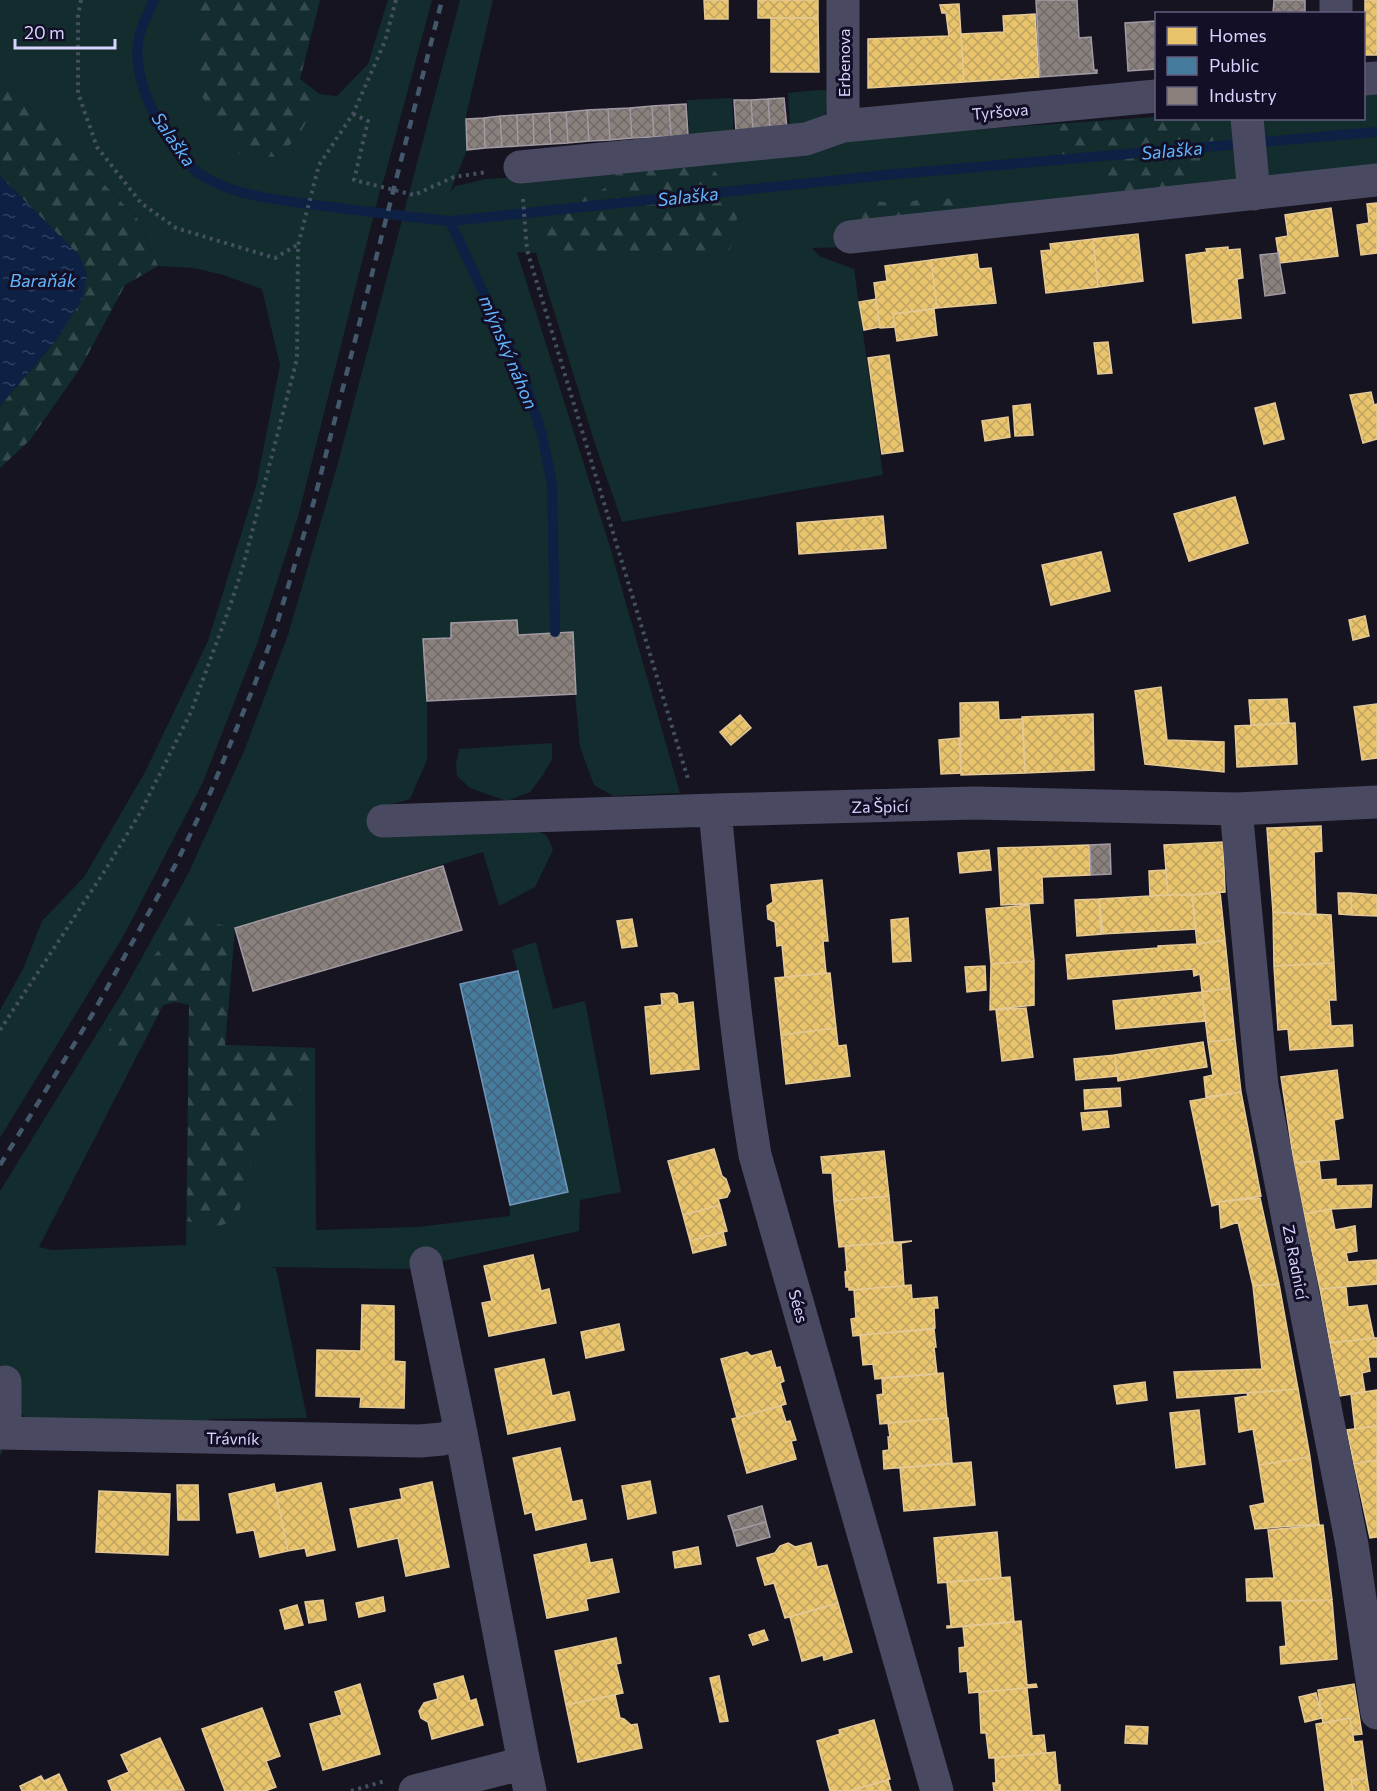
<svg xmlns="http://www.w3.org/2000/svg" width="1377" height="1791" viewBox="0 0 1377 1791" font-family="Commissioner,sans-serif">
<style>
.green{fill:#132c2d;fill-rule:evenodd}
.forest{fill:url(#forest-firs)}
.water{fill:url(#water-ripples)}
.homes{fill:url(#homes-cross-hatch);stroke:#e4c997;stroke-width:1.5}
.public{fill:url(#public-cross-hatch);stroke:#7196ba;stroke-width:1.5}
.industry{fill:url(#industry-cross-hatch);stroke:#a29aa3;stroke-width:1.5}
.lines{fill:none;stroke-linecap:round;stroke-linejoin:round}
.stream{stroke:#0d2144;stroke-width:10}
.path{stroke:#44505f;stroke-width:4;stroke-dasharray:3 4.5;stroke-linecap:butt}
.minor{stroke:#4a4962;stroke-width:33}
.rail{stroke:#43596b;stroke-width:4.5;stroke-dasharray:9 8;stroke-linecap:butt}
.labels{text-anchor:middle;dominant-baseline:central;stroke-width:6;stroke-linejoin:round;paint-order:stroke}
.street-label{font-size:16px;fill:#d9d4ff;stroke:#130f26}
.water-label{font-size:18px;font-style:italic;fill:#62b6ff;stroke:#130f26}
</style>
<defs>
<pattern id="forest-firs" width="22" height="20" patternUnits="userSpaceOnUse" patternTransform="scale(1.5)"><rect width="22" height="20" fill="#132c2d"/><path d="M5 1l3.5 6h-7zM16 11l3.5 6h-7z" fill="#354a4c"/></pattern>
<pattern id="water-ripples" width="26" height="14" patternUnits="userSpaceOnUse" patternTransform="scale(1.5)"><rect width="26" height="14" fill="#0d2144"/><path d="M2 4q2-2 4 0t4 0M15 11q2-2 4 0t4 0" fill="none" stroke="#304060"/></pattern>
<pattern id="homes-cross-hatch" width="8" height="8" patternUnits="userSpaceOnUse" patternTransform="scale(1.5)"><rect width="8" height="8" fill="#e9c46a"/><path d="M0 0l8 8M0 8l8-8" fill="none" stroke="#bfa362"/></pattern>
<pattern id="public-cross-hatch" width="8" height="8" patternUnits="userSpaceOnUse" patternTransform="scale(1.5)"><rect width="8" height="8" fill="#457b9d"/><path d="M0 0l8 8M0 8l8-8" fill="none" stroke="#43637d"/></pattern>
<pattern id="industry-cross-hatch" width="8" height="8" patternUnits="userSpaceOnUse" patternTransform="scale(1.5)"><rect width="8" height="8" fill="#8a817c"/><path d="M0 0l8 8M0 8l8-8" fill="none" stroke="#706a6b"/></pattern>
</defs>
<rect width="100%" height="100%" fill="#161421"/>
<path class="green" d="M0 0H320L299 80 318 94 337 96 367 65V67L388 0H432L384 179 381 186 298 517 257 644 203 782 124 935 0 1138V1010L23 969 42 921 84 877 145 772 208 641 256 486 280 365 262 289 223 275 194 268 158 266 137 218 0 77Z
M460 0H493L466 116 467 150 450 192 456 186 486 179 588 173 850 138 1156 117 1364 118V94L1377 93V172L849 247 812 248 819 256 854 269 883 475 622 522 595 444 536 253 517 252 610 547 680 793 613 796 594 785 580 747 575 694 427 701V760L410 799 379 808 533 829 547 836 553 850 535 887 499 906 483 852 235 928 225 1045 315 1048 316 1230 417 1227 510 1216V1205L568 1192 529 1014 512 950 536 942 553 1009 585 1001 621 1192 580 1200 579 1231 407 1269 267 1267 276 1268 307 1418 209 1419 206 1428 27 1421 22 1414 0 1456V1191L125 988 188 874 244 751 288 635 338 463ZM175 1002 189 1005 186 1245 52 1250 39 1247 163 1005Z
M818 90H825L828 92V105L824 118 790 130 788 93Z
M732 98 734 141 690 145 687 100Z
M552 743V759L543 775 530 792 507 801 470 788 457 776 456 764 459 749Z"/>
<path class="forest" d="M196 0H320L300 79 321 95 298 137 277 157 240 155 187 73 195 52 194 16Z
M0 77 137 218 158 266 125 285 81 367 30 440 0 468V406L56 340 78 255 0 176Z
M1156 117 1212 119 1216 123 1215 138 1205 153 1198 173 1184 190 1120 197 1103 182 1091 162 1064 159 1055 139 1063 124Z
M707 162 726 185 737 214 736 236 729 251 579 254 541 253C543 232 547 205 571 198 583 195 597 196 607 186 611 183 615 175 618 171Z
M926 198 960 199 966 217 847 233 841 221C863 189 867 204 898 203 907 203 917 200 926 198Z
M194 916 208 922 235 928 225 1045 315 1048 295 1104 267 1128 255 1147 240 1209 232 1221 215 1228 187 1221 189 1004 175 1002 163 1005 140 1050 122 1054 105 1052 109 1030 133 992 141 973 184 917Z"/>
<path class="water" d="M0 176 79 255 87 274 82 300 56 340 0 406Z"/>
<path class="homes" d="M704 0H728V19H705Z
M758 0H818V18H758Z
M1365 0H1377V55H1365Z
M959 4 964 82 868 88V39L949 36 946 13H942L940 5Z
M1035 14 1039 77 964 82 961 34 1004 32 1003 16Z
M771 18H818L819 72H771Z
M1377 203V253L1361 255 1357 225 1369 223 1367 204Z
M1331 208 1338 256 1280 263 1276 238 1288 236 1285 215Z
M1138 234 1143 281 1098 287 1093 239Z
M1093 239 1098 287 1046 293 1041 251 1051 250 1050 244Z
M1228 247V250L1240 249 1243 278 1237 279 1241 318 1193 323 1186 255 1207 252 1206 249Z
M977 254 979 269 991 268 996 303 937 308 931 260Z
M931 260 937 308 893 314 895 327 880 328 874 283 887 281 885 266Z
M876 299 880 327 864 330 859 302Z
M934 309 937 335 897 341 893 314Z
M1108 342 1112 373 1098 374 1094 343Z
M889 355 903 451 882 454 868 358Z
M1371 392 1374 405 1377 404V439L1363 443 1350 395Z
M1275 403 1284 439 1264 444 1255 408Z
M1030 404 1033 435 1015 436 1013 406Z
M1008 417 1010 437 985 441 982 421Z
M1235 497 1248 543 1189 561 1174 514Z
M883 516 886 548 799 554 797 523Z
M1101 552 1110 591 1051 605 1042 565Z
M1365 616 1369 636 1353 640 1349 620Z
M1161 687 1167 740 1224 742V772L1145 764 1135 691Z
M1287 699 1289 723 1251 725 1249 700Z
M998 702 999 720 1023 719 1025 773 961 775 960 703Z
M1377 704V758L1362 760 1354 707Z
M1093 714 1094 770 1025 773 1022 717Z
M740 715 751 728 731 745 720 732Z
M1295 723 1297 764 1237 767 1235 726Z
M959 738 961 773 941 774 939 740Z
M1321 826 1322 851 1314 852 1316 915 1273 912 1267 828Z
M1223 842 1225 892 1192 895H1168L1164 845Z
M1089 845 1090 875 1042 877 1043 903 1001 905 998 848Z
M989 850 991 870 960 873 958 853Z
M1166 870 1168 895 1150 896 1149 871Z
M822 880 828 941H823L826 973 785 977 782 945 777 946 775 922 768 919 767 906 773 902 771 885Z
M1220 892 1225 940 1197 944 1192 895Z
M1338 893H1351L1352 915 1339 914Z
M1351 893 1377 895V916L1352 915Z
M1168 895H1192L1196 929 1101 934 1099 899Z
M1099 899 1103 934 1077 936 1075 900Z
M1029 905 1034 961 991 964 986 909Z
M1273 912 1331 915 1334 963 1274 966Z
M908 918 911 961 893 962 891 920Z
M632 919 637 946 622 948 617 921Z
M1225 940 1230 988 1202 992 1200 974 1194 976 1193 969 1068 979 1066 955 1158 948V946L1197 944Z
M1034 961V1005L990 1010 991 964Z
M1334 963 1336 1000H1329L1331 1026 1352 1025 1353 1046 1290 1050 1288 1029 1278 1030 1274 966Z
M985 966 986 990 967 992 965 967Z
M830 973 836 1028 781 1035 775 978Z
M1230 988 1235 1039 1208 1042 1202 992Z
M1202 992 1205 1021 1116 1029 1113 1001Z
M674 993 677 995 678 1004 693 1002 699 1069 651 1074 645 1007 662 1005 661 994Z
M1026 1008 1033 1057 1002 1061 996 1010Z
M836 1028 838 1046 846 1045 850 1076 786 1084 781 1035Z
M1235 1039 1241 1092 1206 1097 1204 1077 1213 1075 1208 1042Z
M1203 1042 1207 1067 1118 1081 1115 1055Z
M1115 1055 1117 1076 1076 1080 1074 1059Z
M1337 1070 1343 1118 1334 1120 1339 1159 1294 1163 1281 1077Z
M1120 1088 1121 1106 1085 1109 1084 1090Z
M1241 1092 1261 1196 1219 1202V1204L1212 1206 1190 1101Z
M1107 1111 1109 1127 1083 1130 1081 1113Z
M714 1149 722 1176 726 1179 730 1191 727 1197 718 1199 720 1205 683 1215 668 1161Z
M884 1151 889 1196 834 1201 832 1173H823L821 1157Z
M1319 1161 1321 1180 1336 1179V1186L1372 1185 1371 1207 1331 1209 1304 1214 1294 1163Z
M889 1196 893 1242 839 1247 834 1201Z
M1260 1198 1279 1284 1253 1286 1238 1222 1221 1228 1219 1202Z
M720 1205 727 1231 690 1241 683 1215Z
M1331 1209 1335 1230 1355 1226 1357 1251 1346 1253 1348 1262 1377 1260V1284L1320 1289 1304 1214Z
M723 1232 726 1245 693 1253 690 1241Z
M912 1241 901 1243 904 1286 849 1290V1287H846L845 1272 847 1271 845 1246Z
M533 1255 541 1291 549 1289 556 1323 489 1336 482 1303 492 1301 484 1266Z
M1279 1284 1298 1389 1177 1398 1174 1372 1262 1369 1253 1286Z
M911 1285 912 1299 937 1297 938 1308H934L935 1328 853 1336 851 1319 856 1318 854 1290Z
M1346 1287 1348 1307 1367 1305 1374 1338 1330 1343 1320 1289Z
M362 1305 394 1306V1361L405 1362 404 1408 360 1407 361 1397 316 1396 317 1350 361 1351Z
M619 1324 624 1350 586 1358 581 1332Z
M934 1329 936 1347H934L937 1374 875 1379 873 1364 863 1365 860 1335Z
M1374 1338H1377V1357H1368L1370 1371 1362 1373 1365 1392 1340 1396 1330 1343Z
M771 1351 776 1368 780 1367 784 1381 780 1383 786 1404 737 1418 721 1359 747 1352 751 1356Z
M544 1359 552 1396 569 1392 575 1420 508 1434 495 1369Z
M943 1373 947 1418 880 1424 877 1395 883 1394 882 1378Z
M1145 1382 1147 1400 1117 1404 1114 1386Z
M1298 1389 1310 1457 1259 1465 1253 1429 1239 1432 1235 1398 1248 1396 1247 1393Z
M1377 1390V1426L1355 1429 1351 1394Z
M781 1406 786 1422 790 1421 796 1440 791 1441 796 1459 747 1473 732 1419Z
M1199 1410 1205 1464 1176 1468 1170 1413Z
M948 1418 952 1463 884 1469 883 1451 889 1450 888 1437H890L888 1423Z
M1377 1426V1460L1354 1464 1347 1430Z
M560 1448 572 1502 582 1500 586 1519 536 1530 532 1512 525 1514 513 1458Z
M1310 1457 1319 1524 1255 1529 1250 1506 1265 1503 1259 1465Z
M1377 1460V1537L1370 1538 1354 1464Z
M971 1462 975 1505 904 1511 900 1468Z
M650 1481 656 1513 628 1519 622 1486Z
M432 1482 449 1567 406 1576 398 1538 358 1547 350 1509 402 1499 400 1489Z
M321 1483 335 1550 307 1556 305 1548 288 1551 276 1493Z
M274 1484 288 1551 260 1557 254 1530 237 1533 229 1494Z
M177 1485H198L199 1520H178Z
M99 1491 170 1494 168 1555 96 1552Z
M1323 1525 1332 1600 1247 1601 1246 1579 1274 1578 1268 1530Z
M997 1532 1001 1578 938 1583 934 1538Z
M788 1543 795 1547 811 1543 817 1567 827 1565 838 1603 785 1618 774 1583 765 1585 757 1558 775 1553 780 1546Z
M586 1544 590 1563 612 1559 619 1592 586 1599 588 1610 547 1618 534 1555Z
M698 1547 701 1564 675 1568 673 1552Z
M1010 1577 1014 1622 947 1628V1626H951L947 1582Z
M383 1597 385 1611 359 1617 356 1603Z
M323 1600 326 1620 309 1623 305 1602Z
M1332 1600 1337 1659 1281 1664 1280 1647 1286 1646 1282 1601Z
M838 1603 852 1652 824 1660 823 1655 802 1661 790 1617Z
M297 1605 303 1625 285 1629 280 1610Z
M1021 1621 1027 1685 1036 1684 1037 1687 969 1693 967 1671 960 1672 959 1648 965 1647 963 1626Z
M764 1630 768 1640 753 1645 749 1635Z
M616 1638 621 1663 616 1664 623 1693 566 1705 555 1651Z
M463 1676 470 1701 476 1699 483 1725 432 1739 428 1722 421 1718 419 1711 424 1703 438 1699 434 1684Z
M719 1676 728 1721 720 1722 710 1678Z
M360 1684 380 1754 323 1770 310 1724 342 1715 335 1692Z
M1354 1684 1362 1734 1353 1735 1350 1718 1323 1723 1318 1690Z
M1027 1688 1032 1736 1044 1735 1046 1753 989 1758 986 1733H981L979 1692Z
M1316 1693 1322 1718 1305 1722 1299 1697Z
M615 1695 620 1718 624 1719 631 1725 637 1724 642 1748 578 1762 566 1705Z
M262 1708 280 1756 266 1761 276 1787 265 1791H225L202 1729Z
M1350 1718 1354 1742 1362 1741 1367 1778 1351 1780 1353 1791H1325L1316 1724Z
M874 1720 890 1779 849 1791H830L817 1741 840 1734 839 1730Z
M1126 1726 1148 1727 1147 1744 1125 1743Z
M160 1738 184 1790 112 1791 108 1781 129 1772 121 1755Z
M1055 1752 1058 1785H1060V1791H994L993 1783H996L995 1758Z
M59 1774 67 1791H22L20 1786 41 1776 44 1781Z
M1367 1778 1369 1791H1353L1351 1780Z
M888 1780 891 1791H849Z"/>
<path class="public" d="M518 971 568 1192 510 1205 460 984Z"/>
<path class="industry" d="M1036 0H1077L1079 38 1091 37 1094 70H1097V73L1040 77Z
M1274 0H1305V14H1273Z
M1156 21V69L1128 71 1125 23Z
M784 98 787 128 770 129 768 99Z
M768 99 770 129 753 130 751 100Z
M734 100H751L753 130 736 131Z
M686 104 688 135 671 136 669 105Z
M669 105 671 136 654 137 652 106Z
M652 106 654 137 632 138 630 108Z
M630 108 632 138 610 140 608 109Z
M608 109 610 140 589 141 587 110Z
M587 110 589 141 568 143 566 112Z
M566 112 568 143 551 144 549 113Z
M549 113 551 144 534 145 533 114Z
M533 114 534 145 518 146 517 115Z
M517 115 518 146 502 147 500 116Z
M500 116 502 147 485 148 484 118Z
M484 118 485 148 467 150 466 119Z
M1278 253 1285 293 1265 296 1260 255Z
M517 620 518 635 573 632 576 694 427 701 423 639 451 638V623Z
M1110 844 1111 874 1091 875 1090 845Z
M443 866 462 930 253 991 235 928Z
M762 1506 766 1522 733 1531 728 1516Z
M766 1522 770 1537 737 1546 733 1531Z"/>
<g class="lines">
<path class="stream" d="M154 0C150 11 143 22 140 33 132 62 143 92 156 117 168 140 184 166 208 179 241 198 294 202 332 207 372 212 411 217 450 221L885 175 1377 132
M450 221 527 387 542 435 552 483 555 632"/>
<path class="path" d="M81 0 78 16V93L97 147 141 203 176 228 275 258 297 245
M353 114 368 121 354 180 414 195 454 177 487 172
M523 199 527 250 688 779
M0 1030 104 872 140 813 191 712 230 606 244 563 297 359 298 245 319 165 353 114 385 41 396 0
M351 1791 385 1781"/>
<path class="minor" d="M843 0V126
M1336 0V14
M1364 79 1377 78
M1247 118 1254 194
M520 167 806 139 843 126 1156 96
M850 237 1377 180
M1236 809 1262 1086 1352 1545 1377 1713
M715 810C726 925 736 1040 755 1155L937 1791
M383 821 715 810 975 803 1236 809 1377 802
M426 1263 461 1433
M5 1382V1433
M0 1433 420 1441 442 1439 461 1433 524 1763
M415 1791 524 1763 530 1791"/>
<path class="rail" d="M0 1165 92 1015 177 862 211 791 254 686 275 630 314 501 442 0"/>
</g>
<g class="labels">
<g class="street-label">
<text transform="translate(843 63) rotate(-90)">Erbenova</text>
<text transform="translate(1000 111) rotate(-5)">Tyršova</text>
<text transform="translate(880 806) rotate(-1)">Za Špicí</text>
<text transform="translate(1296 1262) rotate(79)">Za Radnicí</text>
<text transform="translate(799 1306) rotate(74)">Sées</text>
<text transform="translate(233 1438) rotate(1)">Trávník</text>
</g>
<g class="water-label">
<text transform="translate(174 139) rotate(55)">Salaška</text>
<text transform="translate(1172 150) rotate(-5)">Salaška</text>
<text transform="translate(688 196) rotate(-6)">Salaška</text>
<text x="43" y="280">Baraňák</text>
<text transform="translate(509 352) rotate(67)">mlýnský náhon</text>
</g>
</g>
<rect x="1155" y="12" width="210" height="108" fill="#130f26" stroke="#625e7d" stroke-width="1.5"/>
<rect x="1167" y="27" width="30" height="18" fill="#e9c46a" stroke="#625e7d" stroke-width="1.5"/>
<text x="1209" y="42" font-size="18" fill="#d9d4ff">Homes</text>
<rect x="1167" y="57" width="30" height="18" fill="#457b9d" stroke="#625e7d" stroke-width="1.5"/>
<text x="1209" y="72" font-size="18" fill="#d9d4ff">Public</text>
<rect x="1167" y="87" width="30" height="18" fill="#8a817c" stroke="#625e7d" stroke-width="1.5"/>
<text x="1209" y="102" font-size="18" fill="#d9d4ff">Industry</text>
<path d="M15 39v9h100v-9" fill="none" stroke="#d9d4ff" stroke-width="3"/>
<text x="24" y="39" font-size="18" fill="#d9d4ff" stroke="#130f26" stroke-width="4.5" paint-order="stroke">20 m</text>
</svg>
